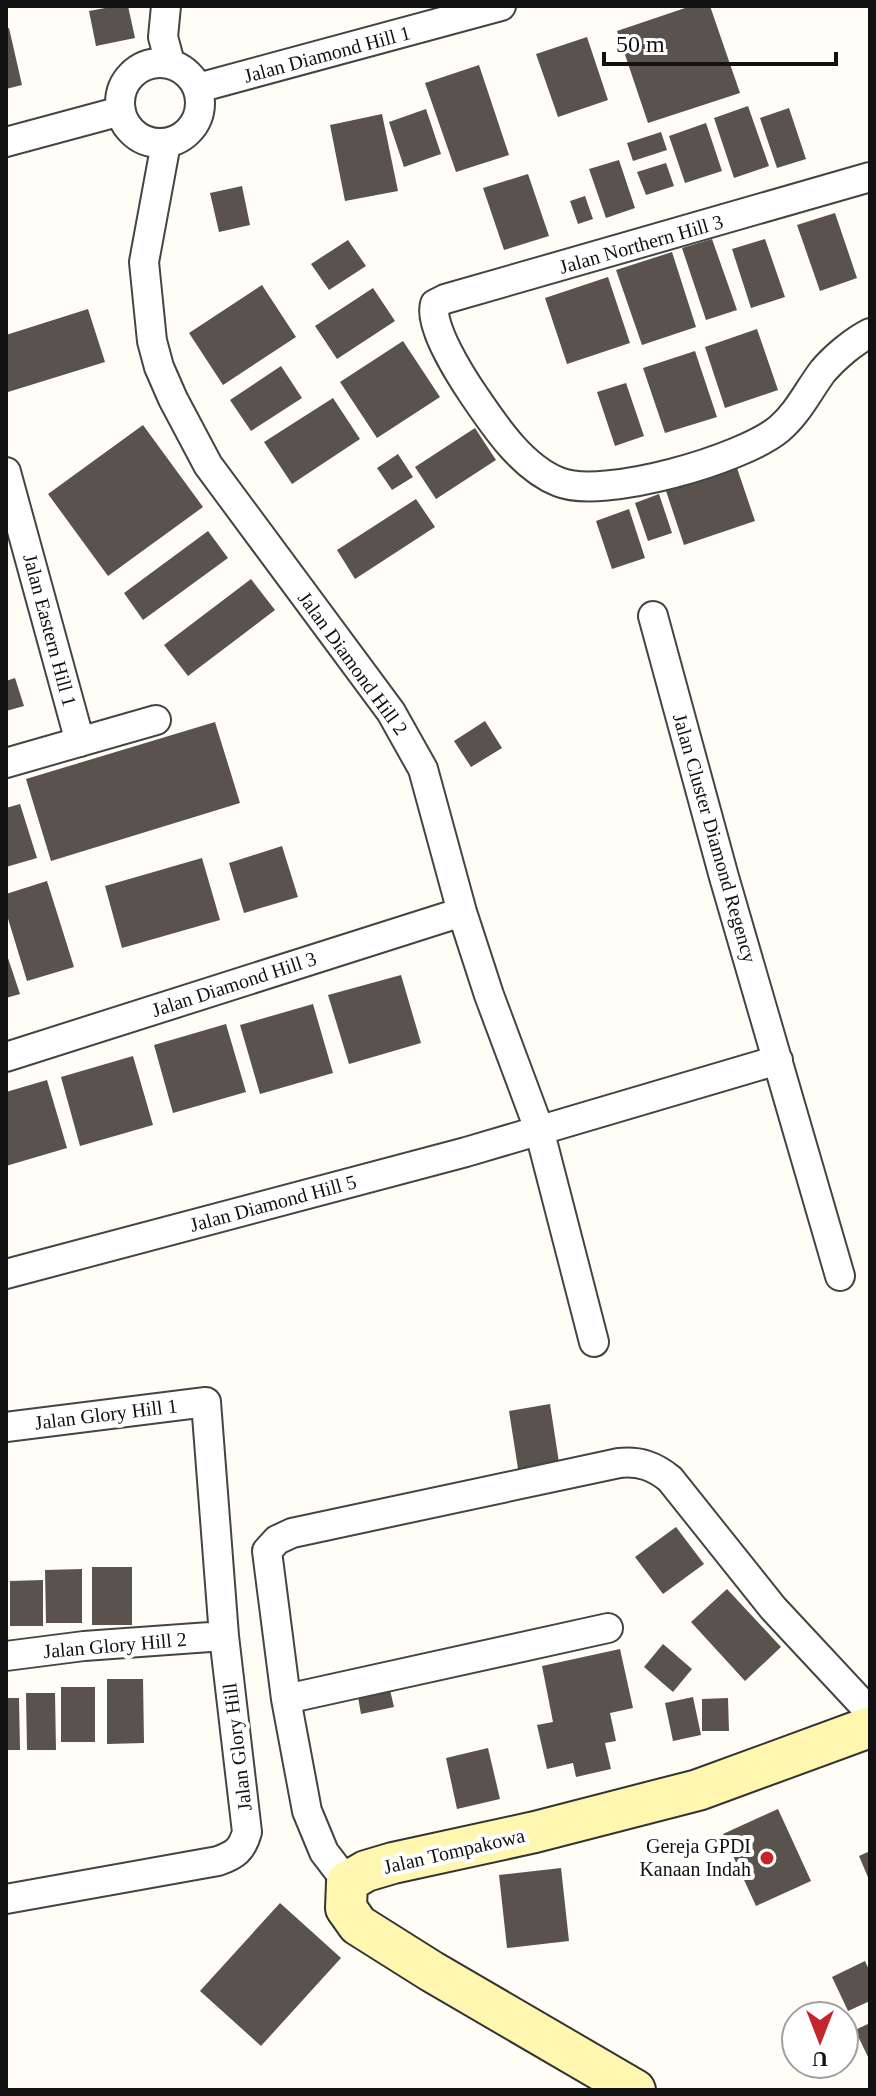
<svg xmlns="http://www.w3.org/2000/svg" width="876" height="2096" viewBox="0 0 876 2096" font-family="'Times New Roman',serif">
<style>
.building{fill:#5a524d}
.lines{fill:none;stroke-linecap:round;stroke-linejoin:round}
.street-casing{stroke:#444;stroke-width:32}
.secondary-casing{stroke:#333;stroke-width:44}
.street{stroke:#fff;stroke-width:28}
.secondary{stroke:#fff6b0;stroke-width:40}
.poi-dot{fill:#c4262e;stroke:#fff;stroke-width:3}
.labels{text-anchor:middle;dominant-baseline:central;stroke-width:8;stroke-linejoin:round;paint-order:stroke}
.street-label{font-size:20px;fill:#111;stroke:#fff}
.poi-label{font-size:20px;fill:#111;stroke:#fff;text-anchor:end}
</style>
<rect width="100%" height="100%" fill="#fffdf5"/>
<path class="building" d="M116 6H128L135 38 96 46 89 11Z
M691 6H710L740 93 648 123 617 31Z
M9 28 22 85 6 89V29Z
M587 37 608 100 558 117 536 54Z
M479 65 509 155 456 172 425 83Z
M748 106 769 166 734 178 714 118Z
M789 108 806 159 777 168 760 118Z
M426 109 441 154 404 167 389 122Z
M382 114 398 191 345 201 330 125Z
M706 123 722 171 685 183 669 136Z
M661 132 667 150 633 161 627 143Z
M619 160 635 208 606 218 589 169Z
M666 163 674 186 646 195 637 172Z
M528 174 549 236 504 250 483 188Z
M242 186 250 225 219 232 210 193Z
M585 196 593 219 578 224 570 201Z
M835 213 857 278 820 291 797 225Z
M712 239 737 310 706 320 682 248Z
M765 239 785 297 751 308 732 249Z
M348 240 366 266 329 290 311 264Z
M672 252 696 327 642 345 616 270Z
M608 277 630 343 567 364 545 298Z
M262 285 296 337 223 385 189 333Z
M373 288 395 321 337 359 315 326Z
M88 309 105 362 8 392 6 335Z
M757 329 778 390 725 408 705 347Z
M403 341 440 397 377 438 340 382Z
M695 351 717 417 665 433 643 368Z
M281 366 302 398 251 431 230 400Z
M626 383 644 436 615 446 597 392Z
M333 398 360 439 292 484 264 442Z
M143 425 203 507 108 576 48 494Z
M475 428 496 460 436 499 415 467Z
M398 454 413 477 392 490 377 468Z
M737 468 755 521 684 545 666 491Z
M659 494 672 533 648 541 635 503Z
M416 499 435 527 355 579 337 550Z
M629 509 645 558 612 569 596 521Z
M208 531 228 558 143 620 124 593Z
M251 579 275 610 188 676 164 645Z
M15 678 24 706 6 711V681Z
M485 721 502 748 471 767 454 741Z
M215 722 240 803 51 861 26 779Z
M20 804 37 858 6 867V808Z
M282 846 298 897 244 913 229 863Z
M202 858 220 920 122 948 105 886Z
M47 881 74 967 27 981 6 912V894Z
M6 952 20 994 6 998Z
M401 975 421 1043 349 1064 328 995Z
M313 1004 333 1073 260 1094 240 1025Z
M226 1024 246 1092 173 1113 154 1045Z
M133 1056 153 1125 80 1146 61 1077Z
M47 1080 67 1148 6 1166V1092Z
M550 1404 560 1469 519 1475 509 1411Z
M676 1527 704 1564 663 1594 635 1557Z
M92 1567H132V1625H92Z
M82 1569V1623H46L45 1570Z
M43 1580V1626H10V1581Z
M727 1589 781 1647 745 1681 691 1622Z
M663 1644 692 1669 673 1692 644 1667Z
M620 1649 633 1708 610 1713 616 1741 605 1743 611 1769 576 1777 573 1763 547 1769 537 1725 553 1722 542 1666Z
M107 1679H143L144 1743 107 1744Z
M61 1687H95V1742H61Z
M390 1690 394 1707 361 1714 358 1697Z
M26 1693H55L56 1750H27Z
M693 1697 701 1735 673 1741 665 1703Z
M6 1698H19L20 1750H6Z
M728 1698 729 1731H702V1699Z
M488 1748 500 1799 457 1809 446 1758Z
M778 1809 811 1881 756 1906 723 1834Z
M870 1851V1882L859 1856Z
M561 1868 569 1941 507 1948 499 1875Z
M280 1903 341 1958 261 2046 200 1991Z
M865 1961 870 1972V2001L848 2011 832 1977Z
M870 2023V2061L855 2030Z"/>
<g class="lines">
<defs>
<path id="street" d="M166 6 163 37 170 63
M120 103a40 40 0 1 1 80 0a40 40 0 1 1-80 0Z
M198 88 501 6
M6 142 121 111
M166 143 144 262 152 341 159 367 173 399 208 465 391 712 423 769 462 912 489 995 539 1129 594 1342
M870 177 445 299 435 304C428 325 462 378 475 397 496 428 523 468 559 482 603 500 743 459 779 429 798 413 808 391 823 371 835 357 854 341 870 333
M6 472 80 742
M653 616 724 877 840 1276
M6 763 156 720
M6 1057 462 912
M6 1274 466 1152 778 1060
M6 1427 206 1402 224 1636 247 1832C242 1850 235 1855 218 1861L6 1899
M6 1656 84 1646 224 1636
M286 1699 608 1628
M347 1882 324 1852 307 1811 286 1699 267 1551 277 1540 292 1533 619 1463C640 1461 654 1466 670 1479L773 1608 870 1712"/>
<path id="secondary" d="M635 2090 431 1971 358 1925 346 1908 347 1882 366 1871 393 1863 535 1832 698 1790 870 1727"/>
</defs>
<use href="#street" class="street-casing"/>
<use href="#secondary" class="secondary-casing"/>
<use href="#street" class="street"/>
<use href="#secondary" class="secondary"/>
</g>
<circle class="poi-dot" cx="767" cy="1858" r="8"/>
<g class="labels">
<g class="street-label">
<text transform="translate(327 54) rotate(-15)">Jalan Diamond Hill 1</text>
<text transform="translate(641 244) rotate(-16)">Jalan Northern Hill 3</text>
<text transform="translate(50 630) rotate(75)">Jalan Eastern Hill 1</text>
<text transform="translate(353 663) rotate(54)">Jalan Diamond Hill 2</text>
<text transform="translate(715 838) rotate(74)">Jalan Cluster Diamond Regency</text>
<text transform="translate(234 984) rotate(-18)">Jalan Diamond Hill 3</text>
<text transform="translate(273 1203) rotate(-15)">Jalan Diamond Hill 5</text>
<text transform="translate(106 1414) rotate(-7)">Jalan Glory Hill 1</text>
<text transform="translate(115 1645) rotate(-5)">Jalan Glory Hill 2</text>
<text transform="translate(237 1747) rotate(-97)">Jalan Glory Hill</text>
<text transform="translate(454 1851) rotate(-13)">Jalan Tompakowa</text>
</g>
<g class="poi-label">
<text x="751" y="1846">Gereja GPDI<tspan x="751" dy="23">Kanaan Indah</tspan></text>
</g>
</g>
<rect width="876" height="2096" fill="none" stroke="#111111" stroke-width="16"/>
<g transform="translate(820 2040) rotate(180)"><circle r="38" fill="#ffffff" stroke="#a0a0a0" stroke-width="2"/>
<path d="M0-6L14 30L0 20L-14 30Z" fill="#c4262e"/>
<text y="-12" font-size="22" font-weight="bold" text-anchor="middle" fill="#111111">U</text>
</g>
<path d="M604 52v12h232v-12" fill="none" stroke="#111111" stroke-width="4"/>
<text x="616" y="52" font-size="24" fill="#111111" stroke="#ffffff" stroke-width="6" paint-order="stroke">50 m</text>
</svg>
